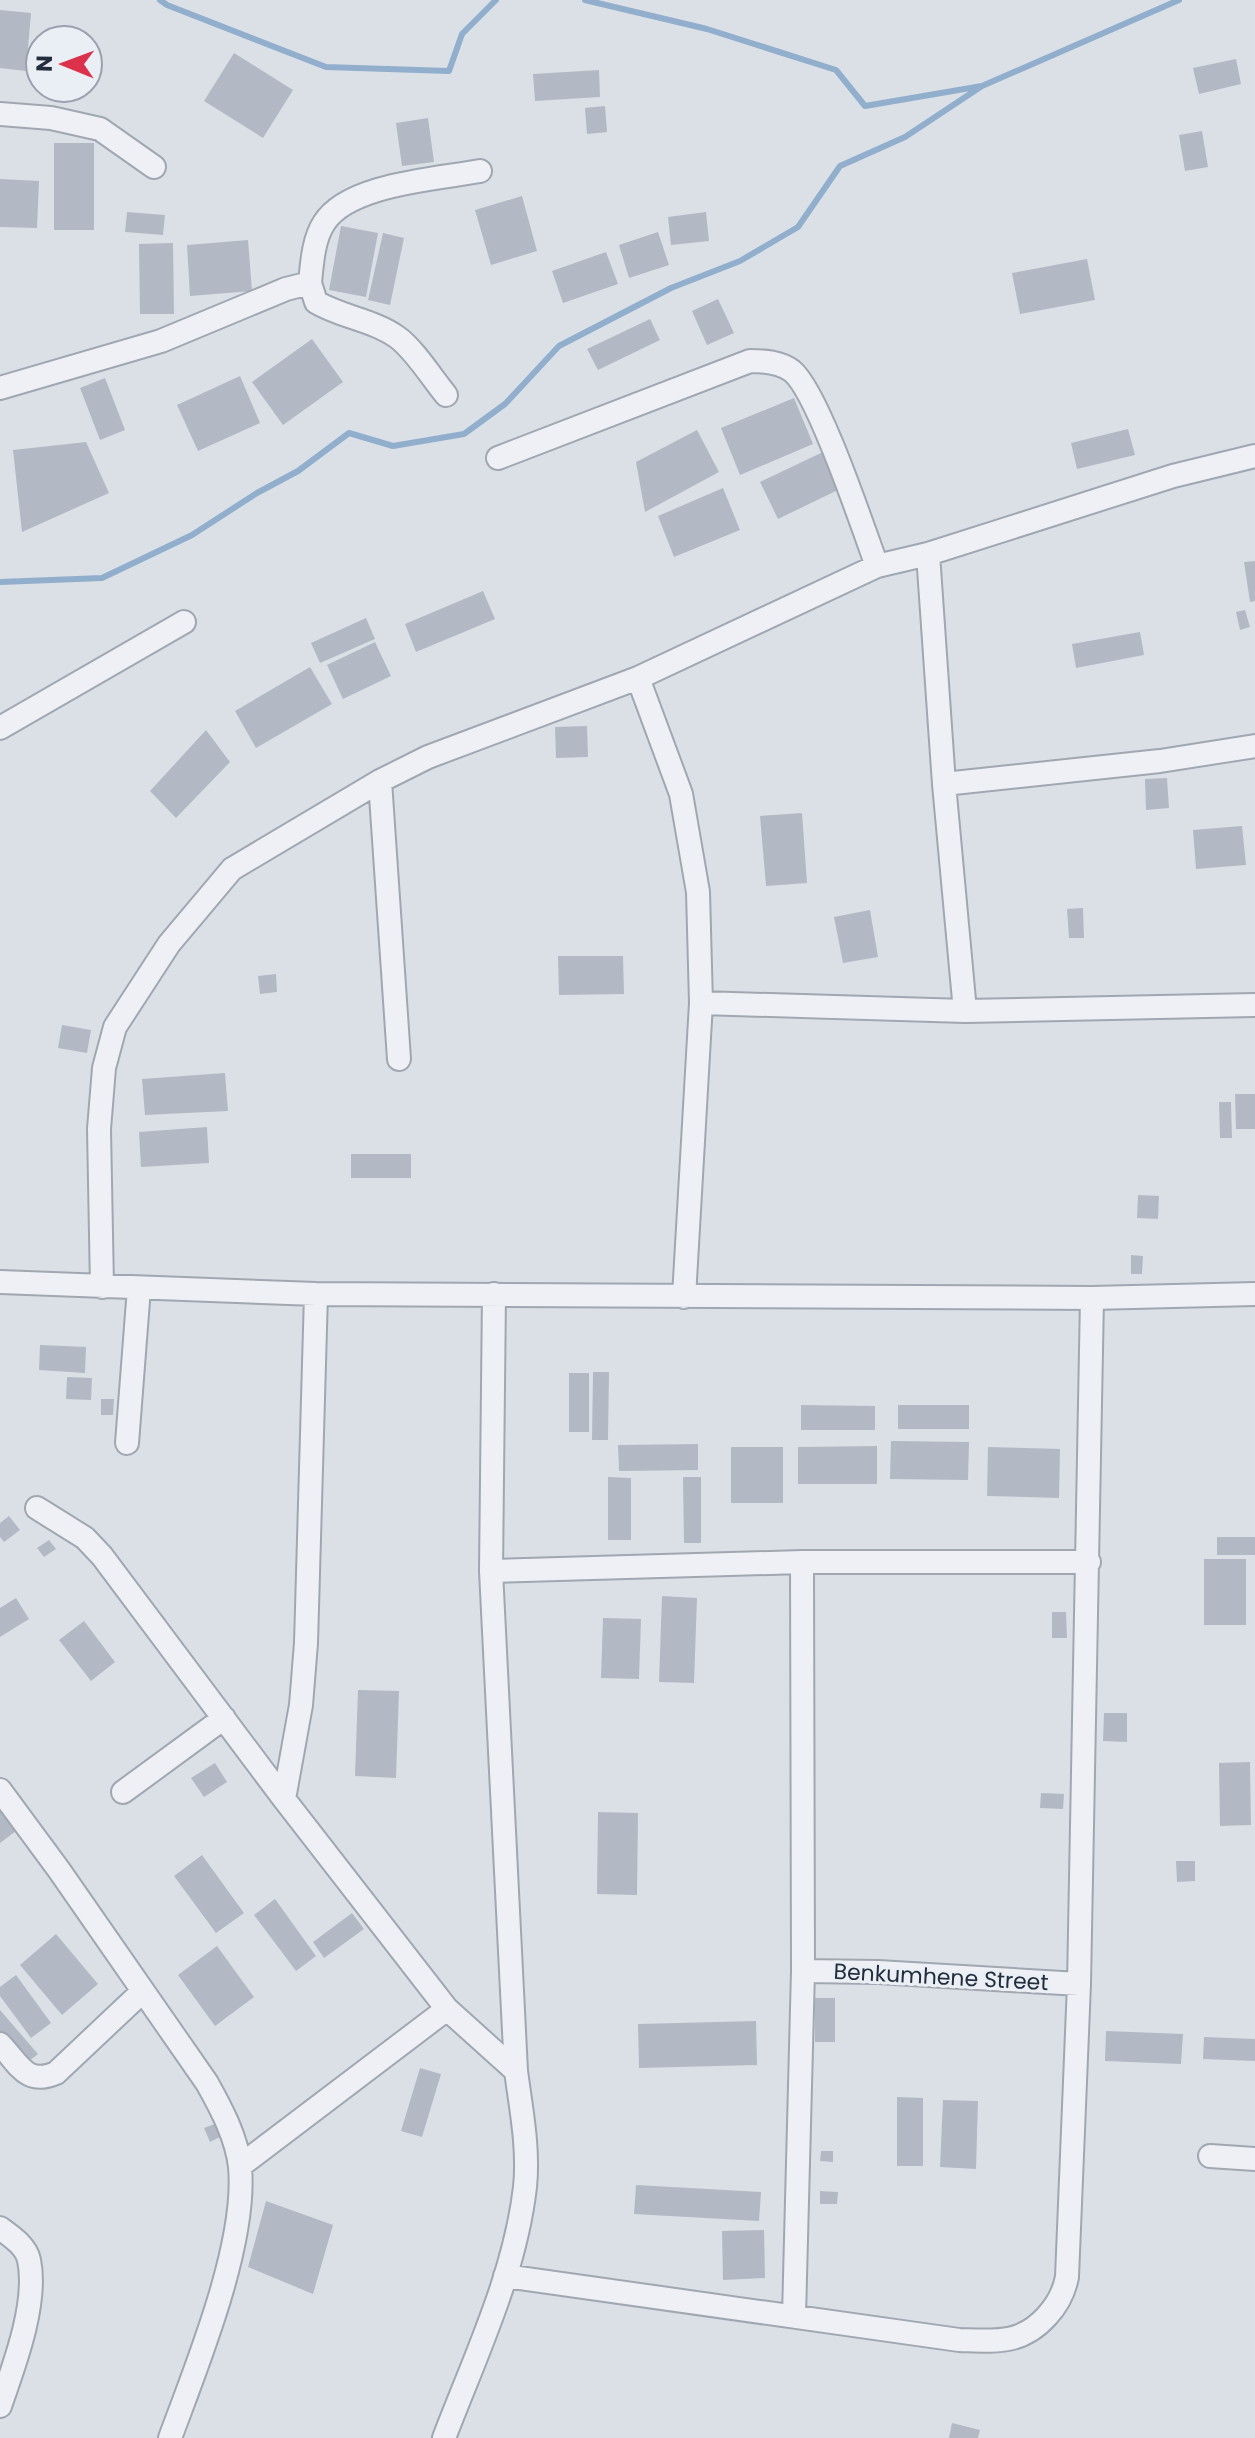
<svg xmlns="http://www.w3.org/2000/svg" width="1255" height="2438" viewBox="0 0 1255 2438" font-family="Poppins,sans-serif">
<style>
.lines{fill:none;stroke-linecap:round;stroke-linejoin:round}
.stream{stroke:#91aecc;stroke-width:6}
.building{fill:#b2b9c4}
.minor-casing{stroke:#a0a7b1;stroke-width:26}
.minor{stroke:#eef0f5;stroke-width:22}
.labels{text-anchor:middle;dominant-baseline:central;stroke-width:6;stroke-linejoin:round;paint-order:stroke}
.street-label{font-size:22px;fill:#232d3e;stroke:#eaeff5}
</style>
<rect width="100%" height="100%" fill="#dbe0e7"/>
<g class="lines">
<path class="stream" d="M160 0 167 5 326 67 449 71 462 34 496 0
M585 0 707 29 836 70 865 106 982 86 1179 0
M0 582 102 578 192 535 257 493 298 471 349 433 393 446 464 434 505 404 559 346 671 288 740 261 798 227 840 166 905 137 982 86"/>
</g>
<path class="building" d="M0 10 31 13 26 71 0 68Z
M234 53 293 90 263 138 204 101Z
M1236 59 1241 84 1199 94 1193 68Z
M599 70 600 97 535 101 533 74Z
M605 106 607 132 587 134 585 108Z
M428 118 434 162 402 166 396 123Z
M1202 131 1208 167 1185 171 1179 135Z
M54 143H94V230H54Z
M0 179 39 181 37 228 0 227Z
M522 196 537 251 491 265 475 210Z
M127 212 165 215 163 235 125 232Z
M706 212 709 241 671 245 668 217Z
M341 226 378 233 366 297 329 290Z
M658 232 669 265 629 278 619 245Z
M383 233 404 238 390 305 368 300Z
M248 240 252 291 190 296 187 245Z
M173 243 174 314H140L139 244Z
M606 252 618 284 563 303 552 271Z
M1087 259 1095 300 1020 314 1012 273Z
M718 299 734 333 707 345 692 311Z
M650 319 660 340 598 370 587 349Z
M312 339 343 382 283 425 252 382Z
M240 376 260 423 198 451 177 405Z
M105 378 125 430 100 440 80 388Z
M794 398 813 444 740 475 721 428Z
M1128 429 1135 455 1077 469 1071 443Z
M697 430 719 472 645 512 636 462Z
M86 442 109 493 22 532 13 450Z
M823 452 840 489 778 519 760 482Z
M723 488 740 530 674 557 658 516Z
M1255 561V601L1250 602 1244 562Z
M483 591 495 619 416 652 405 624Z
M1245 610 1250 627 1240 630 1236 612Z
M366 618 375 639 320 663 311 643Z
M1140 632 1144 655 1076 668 1072 644Z
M375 642 391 676 343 699 327 665Z
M310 667 332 704 256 748 235 711Z
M587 726 588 757 556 758 555 727Z
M206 730 230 762 176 818 150 791Z
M1167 778 1169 808 1146 810 1145 779Z
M802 813 807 883 766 886 760 816Z
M1242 826 1246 865 1196 869 1193 830Z
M1083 908 1084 938H1069L1067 909Z
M870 910 878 957 843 963 834 917Z
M558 956H623L624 994 559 995Z
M276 974 277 992 260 994 258 976Z
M62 1025 91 1030 87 1053 58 1048Z
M225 1073 228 1111 145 1115 142 1079Z
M1235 1094H1255V1129H1236Z
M1219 1102H1231L1232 1138H1220Z
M207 1127 209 1163 141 1167 139 1132Z
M351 1154H411V1178H351Z
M1138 1195 1159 1196 1158 1219 1137 1218Z
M1131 1255 1143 1256 1142 1274H1131Z
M40 1345 86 1347 85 1373 39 1370Z
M593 1372H609L608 1440H592Z
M569 1373H589V1432H569Z
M67 1377 92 1378 91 1400 66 1399Z
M101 1399H114L113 1415H101Z
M801 1405 875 1406V1430H801Z
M898 1405H969V1429H898Z
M891 1441 969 1442 968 1480 890 1479Z
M698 1444V1470L619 1471 618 1445Z
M877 1446V1484H798V1447Z
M731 1447H783V1503H731Z
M988 1447 1060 1449 1059 1498 987 1496Z
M608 1477 631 1478V1540H608Z
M683 1477H701V1543H684Z
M9 1516 20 1530 4 1542 0 1537V1523Z
M1217 1537H1255V1555H1217Z
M49 1540 56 1549 44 1557 37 1548Z
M1204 1559H1246V1625H1204Z
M662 1596 697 1598 694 1683 659 1682Z
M16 1598 29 1619 0 1637V1608Z
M1052 1612H1066L1067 1638H1052Z
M603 1618 641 1619 639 1679 601 1678Z
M84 1621 115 1662 91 1681 59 1640Z
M358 1690 399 1691 396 1778 355 1776Z
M1104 1713H1127V1742L1103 1741Z
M1250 1762 1251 1825 1220 1826 1219 1763Z
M215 1763 227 1782 204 1797 191 1778Z
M1041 1793 1064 1794 1063 1809 1040 1808Z
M0 1810 16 1831 0 1843Z
M598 1812 638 1813 637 1895 597 1894Z
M202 1855 244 1913 216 1933 174 1876Z
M1176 1861H1195V1881L1177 1882Z
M275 1899 316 1956 296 1971 254 1915Z
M352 1913 364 1929 324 1958 313 1942Z
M56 1934 98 1984 62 2015 20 1965Z
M217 1946 254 1997 215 2026 178 1975Z
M16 1975 51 2023 31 2038 0 1996V1987Z
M815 1998H835V2042H815Z
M0 2010 38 2054 24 2065 0 2037Z
M756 2021 757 2065 639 2068 638 2024Z
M1106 2031 1183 2034 1181 2064 1105 2061Z
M1204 2037 1255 2039V2061L1203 2059Z
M420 2068 441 2074 422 2137 401 2131Z
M897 2097 923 2098V2166H897Z
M943 2100 978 2101 976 2169 940 2167Z
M215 2124 220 2137 210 2142 204 2128Z
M821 2151H833V2162L820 2161Z
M636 2185 761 2192 759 2221 634 2214Z
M820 2191 838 2192 837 2204H820Z
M266 2201 333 2225 313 2294 248 2267Z
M764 2230 765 2278 723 2280 722 2231Z
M952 2423 980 2430 978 2438H949Z"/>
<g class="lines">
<defs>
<path id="minor" d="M0 114 51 118 100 129 154 167
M310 283 316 302C341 317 373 320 397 337 414 349 432 378 446 395
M0 388 161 341 286 289 310 283C312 264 313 240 324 223 348 184 437 179 480 171
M498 458 750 361C764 361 780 362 792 371 818 392 863 528 877 566
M928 554 944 784 965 1011
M638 678 681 794 698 892 701 1003 684 1297
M0 728 184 622
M380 781 399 1059
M944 784 1160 761 1255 746
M701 1003 965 1011 1255 1005
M0 1282 316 1294 1092 1298 1255 1294
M102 1287 99 1129 104 1068 115 1027 169 944 232 869 380 781 428 757 638 678 877 566 928 554 1173 476 1255 456
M127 1443 139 1288
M37 1508 85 1538 102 1556 284 1799 447 2009 516 2071
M491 1571 802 1562H1089
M0 1790 59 1870 207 2083C221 2108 237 2138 240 2167 247 2244 197 2365 170 2438
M123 1792 224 1718
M284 1799 301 1705 306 1643 316 1294
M803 1971 878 1972 1079 1984
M0 2044C19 2064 26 2086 56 2073L143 1991
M1210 2156 1255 2159
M240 2166 447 2009
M0 2228C11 2236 26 2246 29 2260 38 2303 14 2366 0 2406
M505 2276 959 2340C995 2341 1021 2345 1047 2316 1058 2304 1064 2293 1067 2277L1079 1984 1092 1298
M794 2316 803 1971 802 1562
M444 2438C475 2357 515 2274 525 2187 529 2148 521 2109 516 2071L491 1571 494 1294"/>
</defs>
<use href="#minor" class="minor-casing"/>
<use href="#minor" class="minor"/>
</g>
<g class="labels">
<g class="street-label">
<text transform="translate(941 1977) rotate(3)">Benkumhene Street</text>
</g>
</g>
<g transform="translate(64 64) rotate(271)"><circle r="38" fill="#eaeff5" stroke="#9aa1ac" stroke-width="2"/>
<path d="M0-6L14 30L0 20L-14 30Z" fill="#db314b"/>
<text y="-12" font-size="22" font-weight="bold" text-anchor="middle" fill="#232d3e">N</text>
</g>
</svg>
